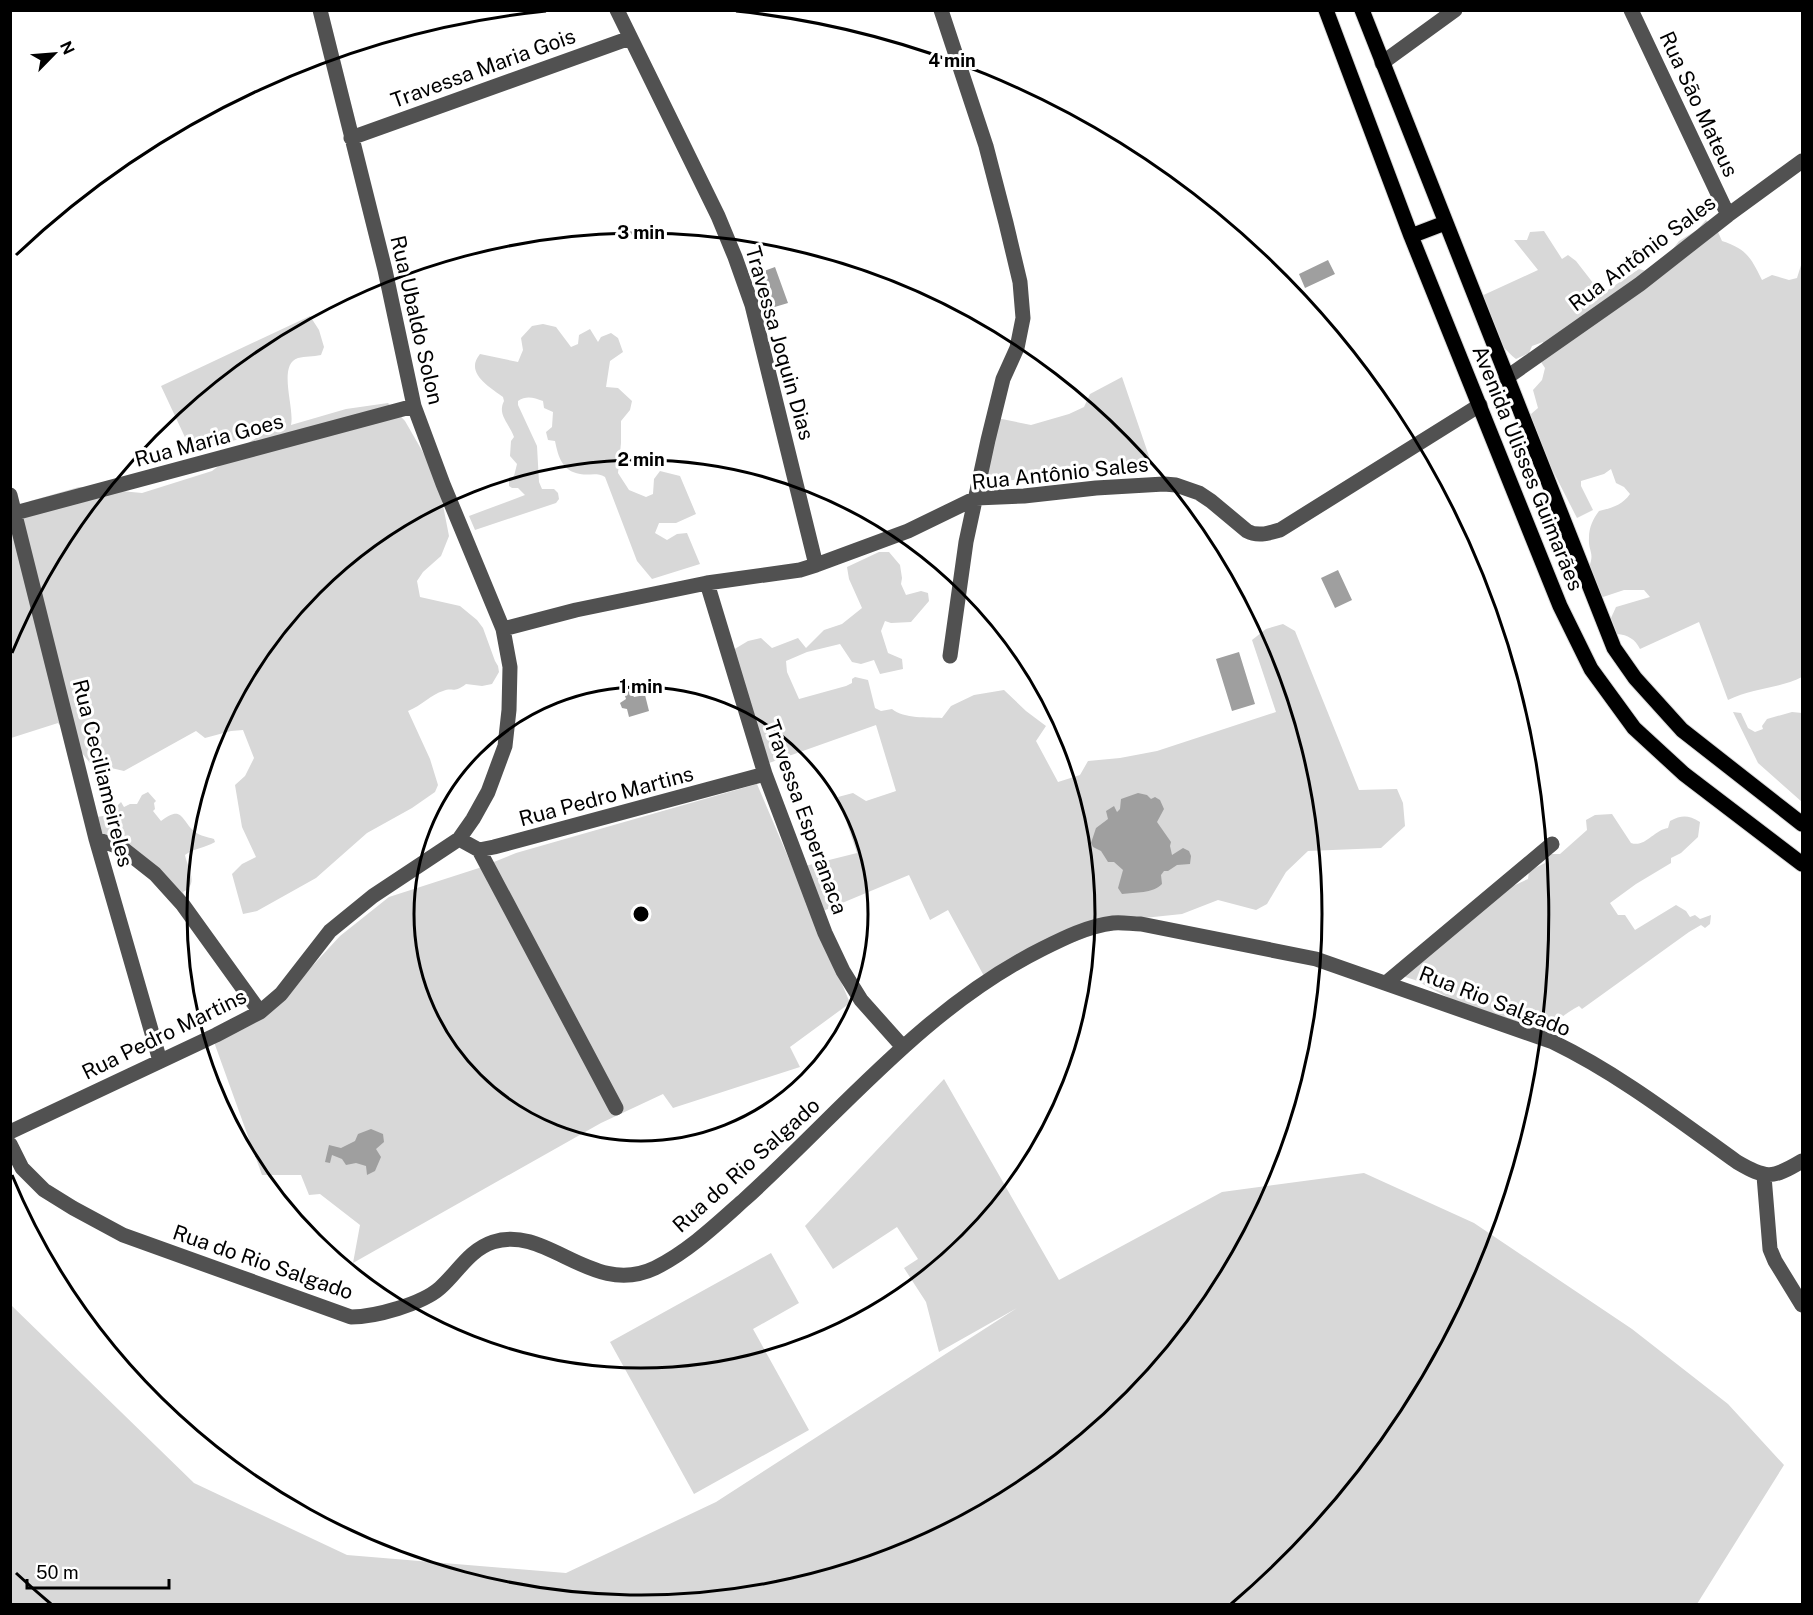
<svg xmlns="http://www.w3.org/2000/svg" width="1813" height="1615" viewBox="0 0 1813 1615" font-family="'Public Sans',sans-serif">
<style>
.green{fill:#d8d8d8}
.water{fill:#9f9f9f}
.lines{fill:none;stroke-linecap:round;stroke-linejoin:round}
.major-casing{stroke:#dbdbdb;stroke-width:17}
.minor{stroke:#515151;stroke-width:15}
.major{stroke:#000;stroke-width:15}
.ring{fill:none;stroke:#000;stroke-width:3}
.labels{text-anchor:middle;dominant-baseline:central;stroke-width:6;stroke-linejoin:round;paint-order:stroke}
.street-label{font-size:21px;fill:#000;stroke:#fff}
.centre{fill:#000;stroke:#fff;stroke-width:3}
.ring-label{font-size:18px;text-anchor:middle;font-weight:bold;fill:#000;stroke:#fff;stroke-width:6;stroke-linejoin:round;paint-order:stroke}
</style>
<rect width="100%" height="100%" fill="#fff"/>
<path class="green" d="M1706 220 1718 232 1722 241C1747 249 1751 258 1762 280L1772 275 1789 280 1797 278 1802 262V677C1778 689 1752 688 1728 700L1699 622 1640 649C1635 639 1628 635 1617 634L1611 618 1616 607 1650 597 1644 590H1624L1603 597 1596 592 1589 567C1595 553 1588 551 1589 538 1589 527 1593 519 1599 511 1612 508 1622 505 1630 494L1624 487 1616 483 1611 469 1604 474 1581 481V486L1593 510 1577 518 1532 430 1531 414 1538 408 1533 390 1542 380 1545 368 1541 362 1544 347 1543 342 1532 346 1529 353 1516 359C1496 343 1488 321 1477 298L1538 270 1514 240H1527L1530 232 1544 231 1562 259 1568 255 1576 261 1597 288 1608 290 1639 269 1650 272 1667 257 1679 241 1697 230Z
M310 316 319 330 324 347 321 355C313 357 305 356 298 358 277 365 295 408 291 425L346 409 388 403 405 421 432 468 440 490 449 536 441 556 423 572 417 581 420 597 460 606 477 620 483 628 495 661 498 666 499 672 492 684 482 686 466 684C453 694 453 687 443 691 432 694 421 706 408 711L430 759 438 785 435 792 412 808 367 833 316 878 257 911 243 914 232 874 242 864 256 857 242 827 235 785 245 776 254 758 243 730 231 731 205 738 196 731 124 771 90 763 58 723 11 738 10 518 30 501 79 487 142 493 212 471 251 441 265 433 206 447 190 448 161 386Z
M543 324 556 327 571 347 578 344 579 335 590 329 598 342 601 337 611 333 618 338 623 352 610 361 606 387 618 388 632 401 630 410 621 421V443L618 473 629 490 646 497 653 494 654 479 660 471 680 476 696 514 676 523H659L655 533 667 540 677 534 687 533 700 564 652 579 637 561 605 477C596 472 590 476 580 474 562 471 558 456 555 441L548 440 546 432 552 427 553 412 544 408 543 401C534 398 527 395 518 401V405L537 446 539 482 542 489H554L558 493 559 499 556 503 475 530 469 516 525 495 518 488H512L509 486V480L514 476 517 464 510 456 511 441 514 437C509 423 497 415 504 401L503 397C490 387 464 373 480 354L518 362 523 350 521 338 532 326Z
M1122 377 1152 465 985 483 997 418 1031 425 1069 414 1084 407 1090 394Z
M879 552H889L900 565 902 578 901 584 906 595 921 591 928 593 929 601 911 622 891 623 885 621 881 631 888 653 902 659 903 669 880 674 874 660 861 664 852 662 840 644 807 652 786 661 787 672 799 699 846 686 852 683V679L855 677 868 680 875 708 881 711 892 709C904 719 928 717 942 718L951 706 974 695 1004 690 1026 711 1046 726 1036 741 1058 782 1080 775 1088 761 1120 758 1157 751 1276 712 1252 640 1266 629 1283 624 1295 631 1359 790 1397 789 1403 803 1405 826 1381 848 1308 851 1286 872 1267 904 1256 910 1218 900 1182 914 1134 919 984 976 948 910 930 920 909 875 823 911 805 866 857 853 838 797 853 793 866 801 896 791 876 725 769 763 733 650 748 641 761 638 772 648 798 638 806 648 824 630 842 624 862 608 849 579 847 567Z
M1733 712 1741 713 1748 728 1755 732 1763 729 1762 726 1767 719 1792 712 1802 713V802L1758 763Z
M757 784 850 1003 790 1047 800 1067 673 1108 663 1094 601 1123 353 1263 360 1225 320 1194 309 1195 301 1175H262L214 1042 268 1014 340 936 389 897 479 868 516 853Z
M148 792 156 801 154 803 155 809 153 811 161 821C183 804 181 821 195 832 200 836 208 837 214 839L215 842C205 848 194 848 185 855 187 867 200 884 183 892L186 899 146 867 96 839V817L110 815 111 807 113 806 116 807 121 802 124 807 130 804H137L142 795Z
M1612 814 1631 843C1645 848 1654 830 1668 828L1670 821C1682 815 1688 815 1700 822L1698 837 1681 853 1671 858V863L1636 884 1610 903 1618 915H1625L1635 930 1676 905 1686 911 1690 917 1695 915 1700 919 1711 915 1710 924 1705 928 1701 925 1689 932 1582 1009 1579 1006C1566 1013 1556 1020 1549 1033L1451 999 1415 980 1402 976 1502 891 1528 879 1529 871 1545 863 1550 854H1560L1587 830 1586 820 1595 815Z
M944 1079 1059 1280 1222 1192 1364 1173 1474 1223 1632 1329 1728 1404 1784 1465 1697 1604H11V1305L194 1483 347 1555 566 1573 716 1502 1017 1308 939 1352 926 1302 904 1268 918 1259 897 1227 833 1269 805 1226Z
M771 1253 799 1303 753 1329 809 1430 694 1494 610 1342Z"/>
<path class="water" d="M1328 260 1335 274 1305 288 1299 274Z
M775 267 788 303 768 309 756 274Z
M1338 570 1352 600 1335 608 1321 578Z
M1239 652 1255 704 1232 711 1216 659Z
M630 691 634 697 645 695 649 711 629 717 627 709 622 708 620 703 626 699 624 693Z
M1138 793 1147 795 1151 799 1155 797 1160 800 1164 809 1157 822 1171 842 1170 846 1172 855 1183 848 1189 851 1191 856 1190 864 1177 865 1168 871H1164L1161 875 1162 884C1152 894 1136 892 1122 894L1118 888 1123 870 1114 862H1108L1101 851 1093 847 1091 843 1096 828 1108 819 1106 811 1114 806 1117 812 1120 809 1121 799Z
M371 1129 383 1134 384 1142 376 1149 381 1157 375 1171 367 1175 366 1166 356 1163 346 1165 342 1159 332 1155 330 1163 325 1162 329 1145 341 1148 355 1141 358 1134Z"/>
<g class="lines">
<defs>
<path id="major" d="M1326 10 1411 236 1560 606 1591 669 1634 728 1684 774 1802 864
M1362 10 1614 648 1635 678 1682 730 1802 824
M1411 236 1445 223"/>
</defs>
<use href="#major" class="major-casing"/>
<path class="minor" d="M617 10 718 216 735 257 752 305 816 565
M941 10 986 146 1006 223 1020 282 1023 318 1017 348 1003 379 988 440 966 542 950 656
M1631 10 1728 215
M1382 63 1455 10
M351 138 630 38
M1506 378 1640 284 1728 215 1802 161
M10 495 96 839 160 1061
M15 513 414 406
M707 583 765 774 825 933 843 971 861 1000 902 1046
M503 629 576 610 707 583 800 570 816 565 908 531 976 498 1024 496 1096 488 1164 484 1176 485 1199 493 1211 501 1247 531C1258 537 1269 533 1280 530L1480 405
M96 839 122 848 155 874 183 905 260 1012
M459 839 479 850 494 847 765 774
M479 850 616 1108
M1386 983 1552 844
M10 1132 216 1035 260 1012 281 994 330 931 373 896 459 839 473 819 488 792 505 746 509 710 510 667 503 629 443 484 414 406 385 270 320 10
M10 1144 22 1168 44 1190 73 1208 123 1235 351 1317C375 1317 422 1304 440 1288 458 1272 469 1250 493 1242 547 1224 592 1298 655 1268 689 1251 717 1224 745 1199 841 1112 924 1008 1042 949 1064 938 1088 926 1113 923 1122 922 1132 924 1141 924L1316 959 1553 1042C1619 1074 1677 1119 1737 1162 1766 1179 1772 1179 1802 1161
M1764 1176 1770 1249 1775 1261 1802 1305"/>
<use href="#major" class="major"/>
</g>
<g class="ring">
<circle cx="641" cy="914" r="227"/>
<circle cx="641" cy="914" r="454"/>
<path d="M12 653A681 681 0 1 1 12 1175"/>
<path d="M51 1604A908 908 0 0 1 16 1573M16 255A908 908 0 0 1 546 11M736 11A908 908 0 0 1 1231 1604"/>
</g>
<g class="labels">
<g class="street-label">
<text transform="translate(483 68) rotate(-20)">Travessa Maria Gois</text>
<text transform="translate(1699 104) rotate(65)">Rua São Mateus</text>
<text transform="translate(1642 253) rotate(-37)">Rua Antônio Sales</text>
<text transform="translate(417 320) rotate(77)">Rua Ubaldo Solon</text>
<text transform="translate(780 343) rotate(74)">Travessa Joquin Dias</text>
<text transform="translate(209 440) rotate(-15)">Rua Maria Goes</text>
<text transform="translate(1528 468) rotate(68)">Avenida Ulisses Guimarães</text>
<text transform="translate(1060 473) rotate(-6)">Rua Antônio Sales</text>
<text transform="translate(103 773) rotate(76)">Rua Ceciliameireles</text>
<text transform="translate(606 796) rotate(-15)">Rua Pedro Martins</text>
<text transform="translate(806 817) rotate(70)">Travessa Esperanaca</text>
<text transform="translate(1495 1001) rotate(21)">Rua Rio Salgado</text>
<text transform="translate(164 1034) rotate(-26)">Rua Pedro Martins</text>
<text transform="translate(746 1165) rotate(-42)">Rua do Rio Salgado</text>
<text transform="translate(263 1262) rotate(19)">Rua do Rio Salgado</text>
</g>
</g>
<circle cx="641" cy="914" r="9" class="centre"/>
<g class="ring-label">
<text x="952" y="67">4 min</text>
<text x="641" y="239">3 min</text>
<text x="641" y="466">2 min</text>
<text x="641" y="693">1 min</text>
</g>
<rect width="1813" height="1615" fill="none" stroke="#000000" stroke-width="24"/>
<g transform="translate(54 54) rotate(65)" stroke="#ffffff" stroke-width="4.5" paint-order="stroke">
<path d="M0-4.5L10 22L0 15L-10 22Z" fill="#000000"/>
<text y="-9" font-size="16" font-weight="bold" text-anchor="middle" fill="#000000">N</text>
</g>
<path d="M27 1579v9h142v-9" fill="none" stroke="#000000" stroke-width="3"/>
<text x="36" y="1579" font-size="18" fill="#000000" stroke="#ffffff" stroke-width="4.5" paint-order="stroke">50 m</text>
</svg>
